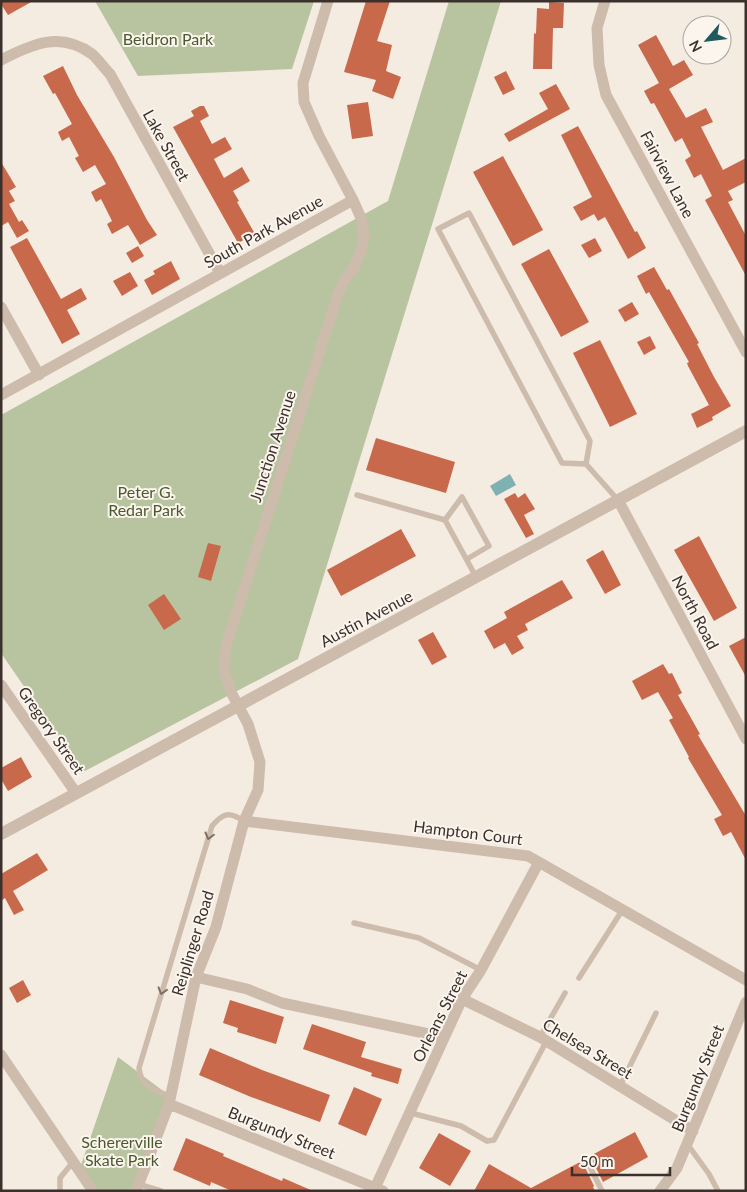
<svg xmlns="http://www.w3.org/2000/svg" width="747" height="1192" viewBox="0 0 747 1192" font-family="Lato,sans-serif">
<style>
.green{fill:#b8c4a0}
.water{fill:#7fb0b2}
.building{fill:#c8694b}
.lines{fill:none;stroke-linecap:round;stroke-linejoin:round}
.service{stroke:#cdbbac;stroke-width:5.5}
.minor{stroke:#cdbbac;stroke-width:11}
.tertiary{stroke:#cdbbac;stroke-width:12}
.oneway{stroke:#7d6f65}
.labels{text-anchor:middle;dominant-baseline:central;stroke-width:4;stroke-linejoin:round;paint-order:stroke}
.park-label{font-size:16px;fill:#4a5a2e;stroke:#fbf5ee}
.street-label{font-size:16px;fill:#3b302b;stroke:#fbf5ee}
</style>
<rect width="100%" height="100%" fill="#f4ebe1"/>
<path class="green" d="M95 1H314L292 69 138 76Z
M449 1H501L298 659 83 772 1 653V415L388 201Z
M118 1057 171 1097 154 1161 141 1191H93L79 1171Z"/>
<path class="water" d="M510 474 516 485 496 496 490 486Z"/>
<path class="building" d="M1 1H33L8 15 1 4Z
M366 1H390L377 41 392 45 386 71 401 77 393 99 372 91 376 80 344 72Z
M549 2 564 3 563 28H553L552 69H533L534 33 536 34 537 8 549 9Z
M656 35 673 66 684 60 693 75 669 89 686 118 706 108 713 122 701 127 723 170 746 158V182L728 191 733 200 728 202 746 236V276L705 200 712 196 701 174 694 178 685 160 691 156 682 138 675 142 654 103 651 104 644 91 659 83 638 45Z
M63 66 77 95 114 157 147 220 157 235 140 245 128 225 112 234 107 224 112 221 101 199 96 202 91 192 106 184 95 165 83 172 75 158 79 156 69 137 62 141 58 132 72 124 55 93 53 94 43 76Z
M506 71 515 89 503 95 494 77Z
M556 84 570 109 509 142 504 134 548 109 539 93Z
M368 102 373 136 352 139 347 105Z
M200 106H204L209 116 200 121 212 144 225 137 232 149 214 159 224 178 242 167 250 181 233 191 239 201 237 202 255 234 238 243 173 127 194 116 191 111Z
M578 126 635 232 637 231 646 248 628 259 605 217 598 221 594 214 581 221 573 207 592 197 561 135Z
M503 156 543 230 513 246 473 172Z
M1 162 16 187 9 191 15 201 9 204 19 222 22 220 29 231 17 238 8 222 1 226Z
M27 238 61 299 81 288 87 299 67 310 80 334 62 344 10 247Z
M595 238 602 251 589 258 581 245Z
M138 246 144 256 132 263 126 253Z
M549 249 589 322 561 337 521 264Z
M171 261 180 279 152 295 144 280 155 274 153 271Z
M654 267 667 290 669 289 699 343 697 344 714 377 731 406 712 417 713 420 697 428 691 414 709 405 688 366 687 363 689 362 649 292 646 294 637 276Z
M130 272 138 286 122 296 113 281Z
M632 302 639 314 625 322 618 310Z
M650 336 656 348 644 355 637 342Z
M600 340 637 414 610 427 573 353Z
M376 438 455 462 446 493 366 470Z
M515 493 518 498 525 493 535 509 524 515 534 534 526 538 504 499Z
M401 529 416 556 341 596 327 570Z
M699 536 737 608 714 621 674 550Z
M208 543 221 546 211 581 198 577Z
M603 550 621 585 605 594 586 560Z
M562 580 573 598 525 624 528 630 517 636 524 648 512 655 505 643 494 649 484 631 507 618 504 612Z
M164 594 181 619 164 630 148 605Z
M433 632 447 657 432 665 418 640Z
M746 637V677L729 646Z
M663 664 669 674 672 673 682 693 678 695 700 734 698 735 746 816V860L731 832 723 836 714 819 722 815 688 758 689 757 669 720 673 718 658 692 642 700 632 681Z
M21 757 32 777 8 791 1 779V768Z
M37 853 48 870 13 891 24 910 14 915 5 898 1 901V874Z
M23 980 31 995 17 1003 9 988Z
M230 1000 284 1017 276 1044 237 1032 238 1028 223 1023Z
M312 1024 366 1042 361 1057 402 1069 398 1084 371 1076 372 1073 303 1049Z
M210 1048 262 1070 330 1095 320 1122 251 1097 199 1075Z
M354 1087 382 1099 366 1136 338 1124Z
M635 1132 648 1157 603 1182 590 1156Z
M439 1133 471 1151 450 1186 419 1168Z
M186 1138 224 1154 223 1156 282 1181 283 1178 313 1191H232L211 1182 210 1186 173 1170Z
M582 1161 594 1186 593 1187 595 1191H474L489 1164 531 1188Z"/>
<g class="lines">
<path class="service" d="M586 464 590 441 469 213 438 229 562 463 586 464 618 500
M357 495 445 520 476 577
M445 520 462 497 489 546 467 559
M354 923 419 938 481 970
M579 978 623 909
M540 1037 565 993
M620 1086 656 1013
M171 1097C154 1089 141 1088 139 1068L212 826C223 813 229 811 244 821
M411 1113 461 1126 487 1141 494 1140 547 1040
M688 1145 709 1174 718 1191
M585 1157 602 1191
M138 1184 161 1191
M60 1191V1178L73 1162"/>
<path class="minor" d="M605 1 597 28 599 65 606 95 746 352
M1 60C32 44 60 31 92 54 98 59 104 68 110 74L220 273
M1 307 39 375
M1 395 353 200
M618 500 746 739
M1 685 76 793
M244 821 528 856 746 980
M196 977 247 989 282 1003 443 1037
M462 999 540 1037 693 1131
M1 1055 93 1191
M169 1104 383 1191
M375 1188 462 999 481 970 539 862
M136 1191 169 1104 196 977 216 927 244 821 258 790 260 762 248 724 232 694 224 671 226 646 338 294 345 279 354 268 361 251 364 234 361 218 353 200 319 136 304 102 303 83 328 1
M660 1191 677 1168 746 1002"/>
<path class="tertiary" d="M1 834 746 431"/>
</g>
<defs><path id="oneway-chevron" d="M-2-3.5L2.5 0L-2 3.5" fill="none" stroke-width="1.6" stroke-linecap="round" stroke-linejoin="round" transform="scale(1.25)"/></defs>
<g class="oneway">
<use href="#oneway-chevron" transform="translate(209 836) rotate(105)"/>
<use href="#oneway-chevron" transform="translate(162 991) rotate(107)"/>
</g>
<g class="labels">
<g class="park-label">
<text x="168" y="38">Beidron Park</text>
<text x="146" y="491">Peter G.<tspan x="146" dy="18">Redar Park</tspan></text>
<text x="122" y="1141">Schererville<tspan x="122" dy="18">Skate Park</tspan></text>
</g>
<g class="street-label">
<text transform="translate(167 145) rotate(61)">Lake Street</text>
<text transform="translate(668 174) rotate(62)">Fairview Lane</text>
<text transform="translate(263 231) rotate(-29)">South Park Avenue</text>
<text transform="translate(272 446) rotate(-72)">Junction Avenue</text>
<text transform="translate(696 612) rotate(62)">North Road</text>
<text transform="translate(366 618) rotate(-28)">Austin Avenue</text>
<text transform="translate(52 730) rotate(55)">Gregory Street</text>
<text transform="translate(468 832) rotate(7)">Hampton Court</text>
<text transform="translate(192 943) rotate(-73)">Reiplinger Road</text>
<text transform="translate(439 1016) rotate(-63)">Orleans Street</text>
<text transform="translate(588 1048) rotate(31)">Chelsea Street</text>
<text transform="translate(697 1078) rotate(-68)">Burgundy Street</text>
<text transform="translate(282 1132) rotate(22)">Burgundy Street</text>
</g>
</g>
<rect width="747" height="1192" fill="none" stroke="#3b302b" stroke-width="5"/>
<g transform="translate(707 40) rotate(242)"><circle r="24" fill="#fbf5ee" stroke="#aea6a0"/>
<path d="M0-4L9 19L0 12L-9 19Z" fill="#1f5a5e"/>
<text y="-8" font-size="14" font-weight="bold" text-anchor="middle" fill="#3b302b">N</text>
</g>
<path d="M572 1167v8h98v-8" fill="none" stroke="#3b302b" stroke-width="2.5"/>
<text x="580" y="1167" font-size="15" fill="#3b302b" stroke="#fbf5ee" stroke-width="4" paint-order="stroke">50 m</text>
</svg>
